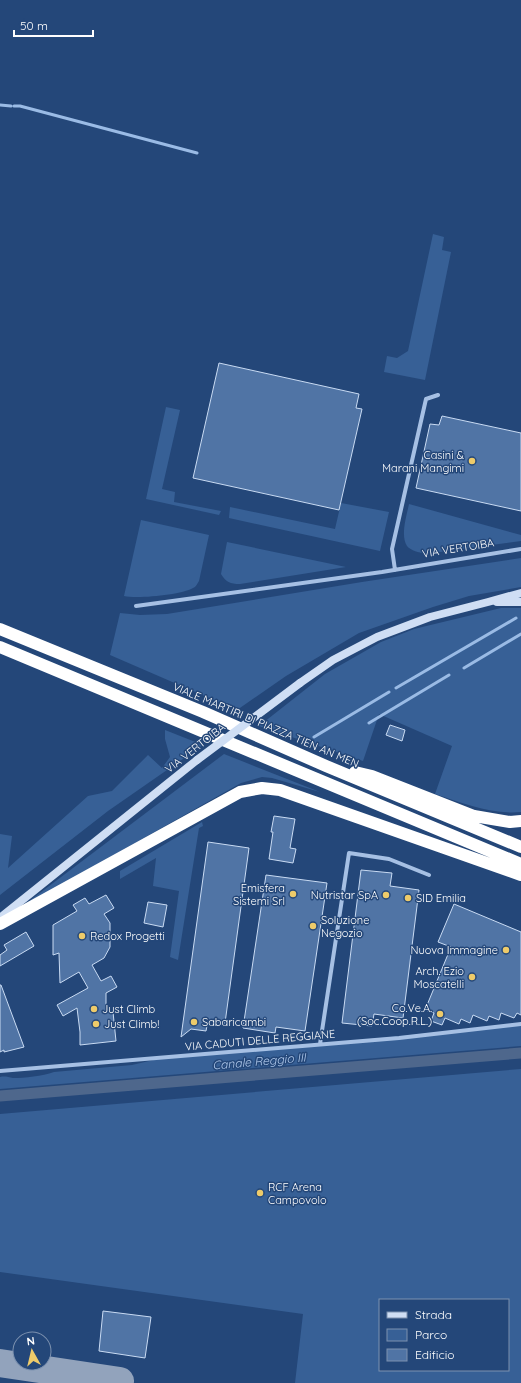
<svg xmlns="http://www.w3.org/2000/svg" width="521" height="1383" viewBox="0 0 521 1383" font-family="Quicksand,sans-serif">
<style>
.green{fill:#376096;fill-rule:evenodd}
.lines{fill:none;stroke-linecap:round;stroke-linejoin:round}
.stream{stroke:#9abbe5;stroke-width:3}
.canal{stroke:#4e678c;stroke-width:11}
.taxiway{stroke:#92a3bc;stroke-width:28}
.building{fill:#5074a5;stroke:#c9dbf3}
.street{stroke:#a6c0e4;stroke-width:4}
.secondary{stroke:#cfdef4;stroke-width:8}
.highway{stroke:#fff;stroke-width:12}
.secondary-bridge{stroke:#cfdef4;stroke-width:8}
.poi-dot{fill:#eecb6a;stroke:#244779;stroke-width:1.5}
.labels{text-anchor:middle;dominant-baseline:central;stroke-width:3;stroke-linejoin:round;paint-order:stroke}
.poi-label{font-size:11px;fill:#fff;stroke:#244779;text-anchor:start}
.street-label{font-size:11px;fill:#fff;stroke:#244779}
.water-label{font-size:12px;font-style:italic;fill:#b1caec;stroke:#244779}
</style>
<rect width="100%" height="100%" fill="#244779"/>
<path class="green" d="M433 234 444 237 442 250 451 252 425 380 384 372 387 356 397 358 408 351Z
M166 407 180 410 162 489 175 492 174 502 221 511 219 515 146 499Z
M341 503 389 512 380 551 229 518 230 507 335 529Z
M409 504 521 535V541L425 554C419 552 411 551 407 546 400 536 407 514 409 504Z
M141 520 209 535 199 581C197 584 196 587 193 588 181 595 137 599 124 596Z
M227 542 346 567 240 584C230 584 226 582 221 574Z
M521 558V587L469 596 433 607 359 633 286 676 237 710 110 655 120 613 140 615 167 614 362 582Z
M501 608H521V812C492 815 463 803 435 794L452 746 379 714 363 761 259 726 325 674 381 642 414 629Z
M165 730 203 745 108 811 0 895V834L12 836 8 868 88 796 112 791 148 755 162 768 170 757 165 739Z
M224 754 320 792 272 778 262 777 241 783 20 908Z
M202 822 203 826 199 828 178 960 170 957 179 891 153 886 156 858 120 879V871Z
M521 1024V1046L0 1089V1077C5 1076 8 1077 13 1078 25 1078 42 1076 54 1072L132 1065 166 1057 320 1044Z
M521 1069V1383H295L303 1314 0 1272V1114ZM380 1300H508V1370H380Z"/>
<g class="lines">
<path class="stream" d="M0 105 11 106
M14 106H20L197 153
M464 668 521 634
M396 688 516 618
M369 723 449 675
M314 737 389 692"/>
<path class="canal" d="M0 1096 521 1053"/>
<path class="taxiway" d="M0 1363 120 1381"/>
</g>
<path class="building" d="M219 363 359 394 356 408 362 409 339 510 193 478Z
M442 416 521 433V511L416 488 430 424 439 425Z
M390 725 405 730 402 741 386 735Z
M274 816 295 819 290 848 296 849 293 863 269 859 273 832H271Z
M208 842 249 848 225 1023 208 1020 206 1031 191 1029 181 1037Z
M361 870 392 873 390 886 419 890 403 1018 374 1014 372 1026 342 1023Z
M266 875 327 883 305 1031 276 1027 275 1033 243 1028Z
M106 895 114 908 104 914 110 923V947L104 958 92 965 101 981 111 976 117 987 106 993V1012H113L116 1041 80 1045V1032L77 1008 63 1016 57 1005 88 988 79 972 60 983 59 953 53 955V925L77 911 73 905 85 898 89 904Z
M148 902 167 905 163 927 144 923Z
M454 904 521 932V1015L517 1013 514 1018 501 1013 499 1020 489 1016 487 1021 473 1015 470 1023 461 1019 459 1024 445 1018 442 1025 431 1021 434 1013 425 1010 451 947 438 942Z
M26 932 34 946 0 966V955L7 950 4 945Z
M0 985H1L24 1047 4 1052V1050L0 1052Z
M103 1311 151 1317 145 1358 99 1351Z"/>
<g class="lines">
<path class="street" d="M395 570 392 549 426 399 438 395
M136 606 382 572 521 549
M320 1044 349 853 389 859 429 875
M0 1071 399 1038 521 1024"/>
<path class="secondary" d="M497 602H521
M300 683 333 660 377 637 430 617 488 602 521 593
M0 918 197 760"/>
<path class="highway" d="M0 629 203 712 326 766 521 847
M0 647 521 864
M355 772 372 776 474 816 510 822 521 821
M0 924 240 792 262 788 280 790 521 875"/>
<path class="secondary-bridge" d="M197 760 300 683"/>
</g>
<g class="poi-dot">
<circle cx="472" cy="461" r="4"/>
<circle cx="293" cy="894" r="4"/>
<circle cx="386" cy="895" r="4"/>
<circle cx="408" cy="898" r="4"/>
<circle cx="313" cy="926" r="4"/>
<circle cx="82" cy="936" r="4"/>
<circle cx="506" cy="950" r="4"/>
<circle cx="472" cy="977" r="4"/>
<circle cx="94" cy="1009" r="4"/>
<circle cx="440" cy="1014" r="4"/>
<circle cx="194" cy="1022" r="4"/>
<circle cx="96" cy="1024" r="4"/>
<circle cx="260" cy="1193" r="4"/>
</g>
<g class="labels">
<g class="poi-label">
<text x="464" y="455" text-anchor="end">Casini &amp;<tspan x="464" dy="13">Marani Mangimi</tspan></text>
<text x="285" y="888" text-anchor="end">Emisfera<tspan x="285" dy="13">Sistemi Srl</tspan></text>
<text x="378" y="895" text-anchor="end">Nutristar SpA</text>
<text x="416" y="898">SID Emilia</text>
<text x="321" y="920">Soluzione<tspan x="321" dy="13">Negozio</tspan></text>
<text x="90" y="936">Redox Progetti</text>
<text x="498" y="950" text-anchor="end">Nuova Immagine</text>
<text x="464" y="971" text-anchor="end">Arch. Ezio<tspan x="464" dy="13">Moscatelli</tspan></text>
<text x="432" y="1008" text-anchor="end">Co.Ve.A.<tspan x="432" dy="13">(Soc.Coop.R.L.)</tspan></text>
<text x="102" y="1009">Just Climb</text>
<text x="202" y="1022">Sabaricambi</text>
<text x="104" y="1024">Just Climb!</text>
<text x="268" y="1187">RCF Arena<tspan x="268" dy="13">Campovolo</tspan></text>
</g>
<g class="street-label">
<text transform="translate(458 548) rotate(-9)">VIA VERTOIBA</text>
<text transform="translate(266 725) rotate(23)">VIALE MARTIRI DI PIAZZA TIEN AN MEN</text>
<text transform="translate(195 748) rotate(-38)">VIA VERTOIBA</text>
<text transform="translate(260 1040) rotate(-5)">VIA CADUTI DELLE REGGIANE</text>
</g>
<g class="water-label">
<text transform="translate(259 1061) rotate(-5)">Canale Reggio III</text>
</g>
</g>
<rect x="379" y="1299" width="130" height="72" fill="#244779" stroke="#7c91af"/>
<rect x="387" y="1312" width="20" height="6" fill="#cfdef4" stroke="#7c91af"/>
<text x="415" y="1319" font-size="12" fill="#ffffff">Strada</text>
<rect x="387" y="1329" width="20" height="12" fill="#376096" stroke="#7c91af"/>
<text x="415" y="1339" font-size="12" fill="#ffffff">Parco</text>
<rect x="387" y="1349" width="20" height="12" fill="#5074a5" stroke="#7c91af"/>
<text x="415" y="1359" font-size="12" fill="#ffffff">Edificio</text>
<g transform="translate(32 1351) rotate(352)"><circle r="19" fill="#244779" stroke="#7c91af"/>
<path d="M0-3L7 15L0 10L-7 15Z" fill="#eecb6a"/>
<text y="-6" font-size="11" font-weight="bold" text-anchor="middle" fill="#ffffff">N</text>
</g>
<path d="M14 30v6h79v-6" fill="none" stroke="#ffffff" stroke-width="2"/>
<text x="20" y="30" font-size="12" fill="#ffffff" stroke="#244779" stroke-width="3" paint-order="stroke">50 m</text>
</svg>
